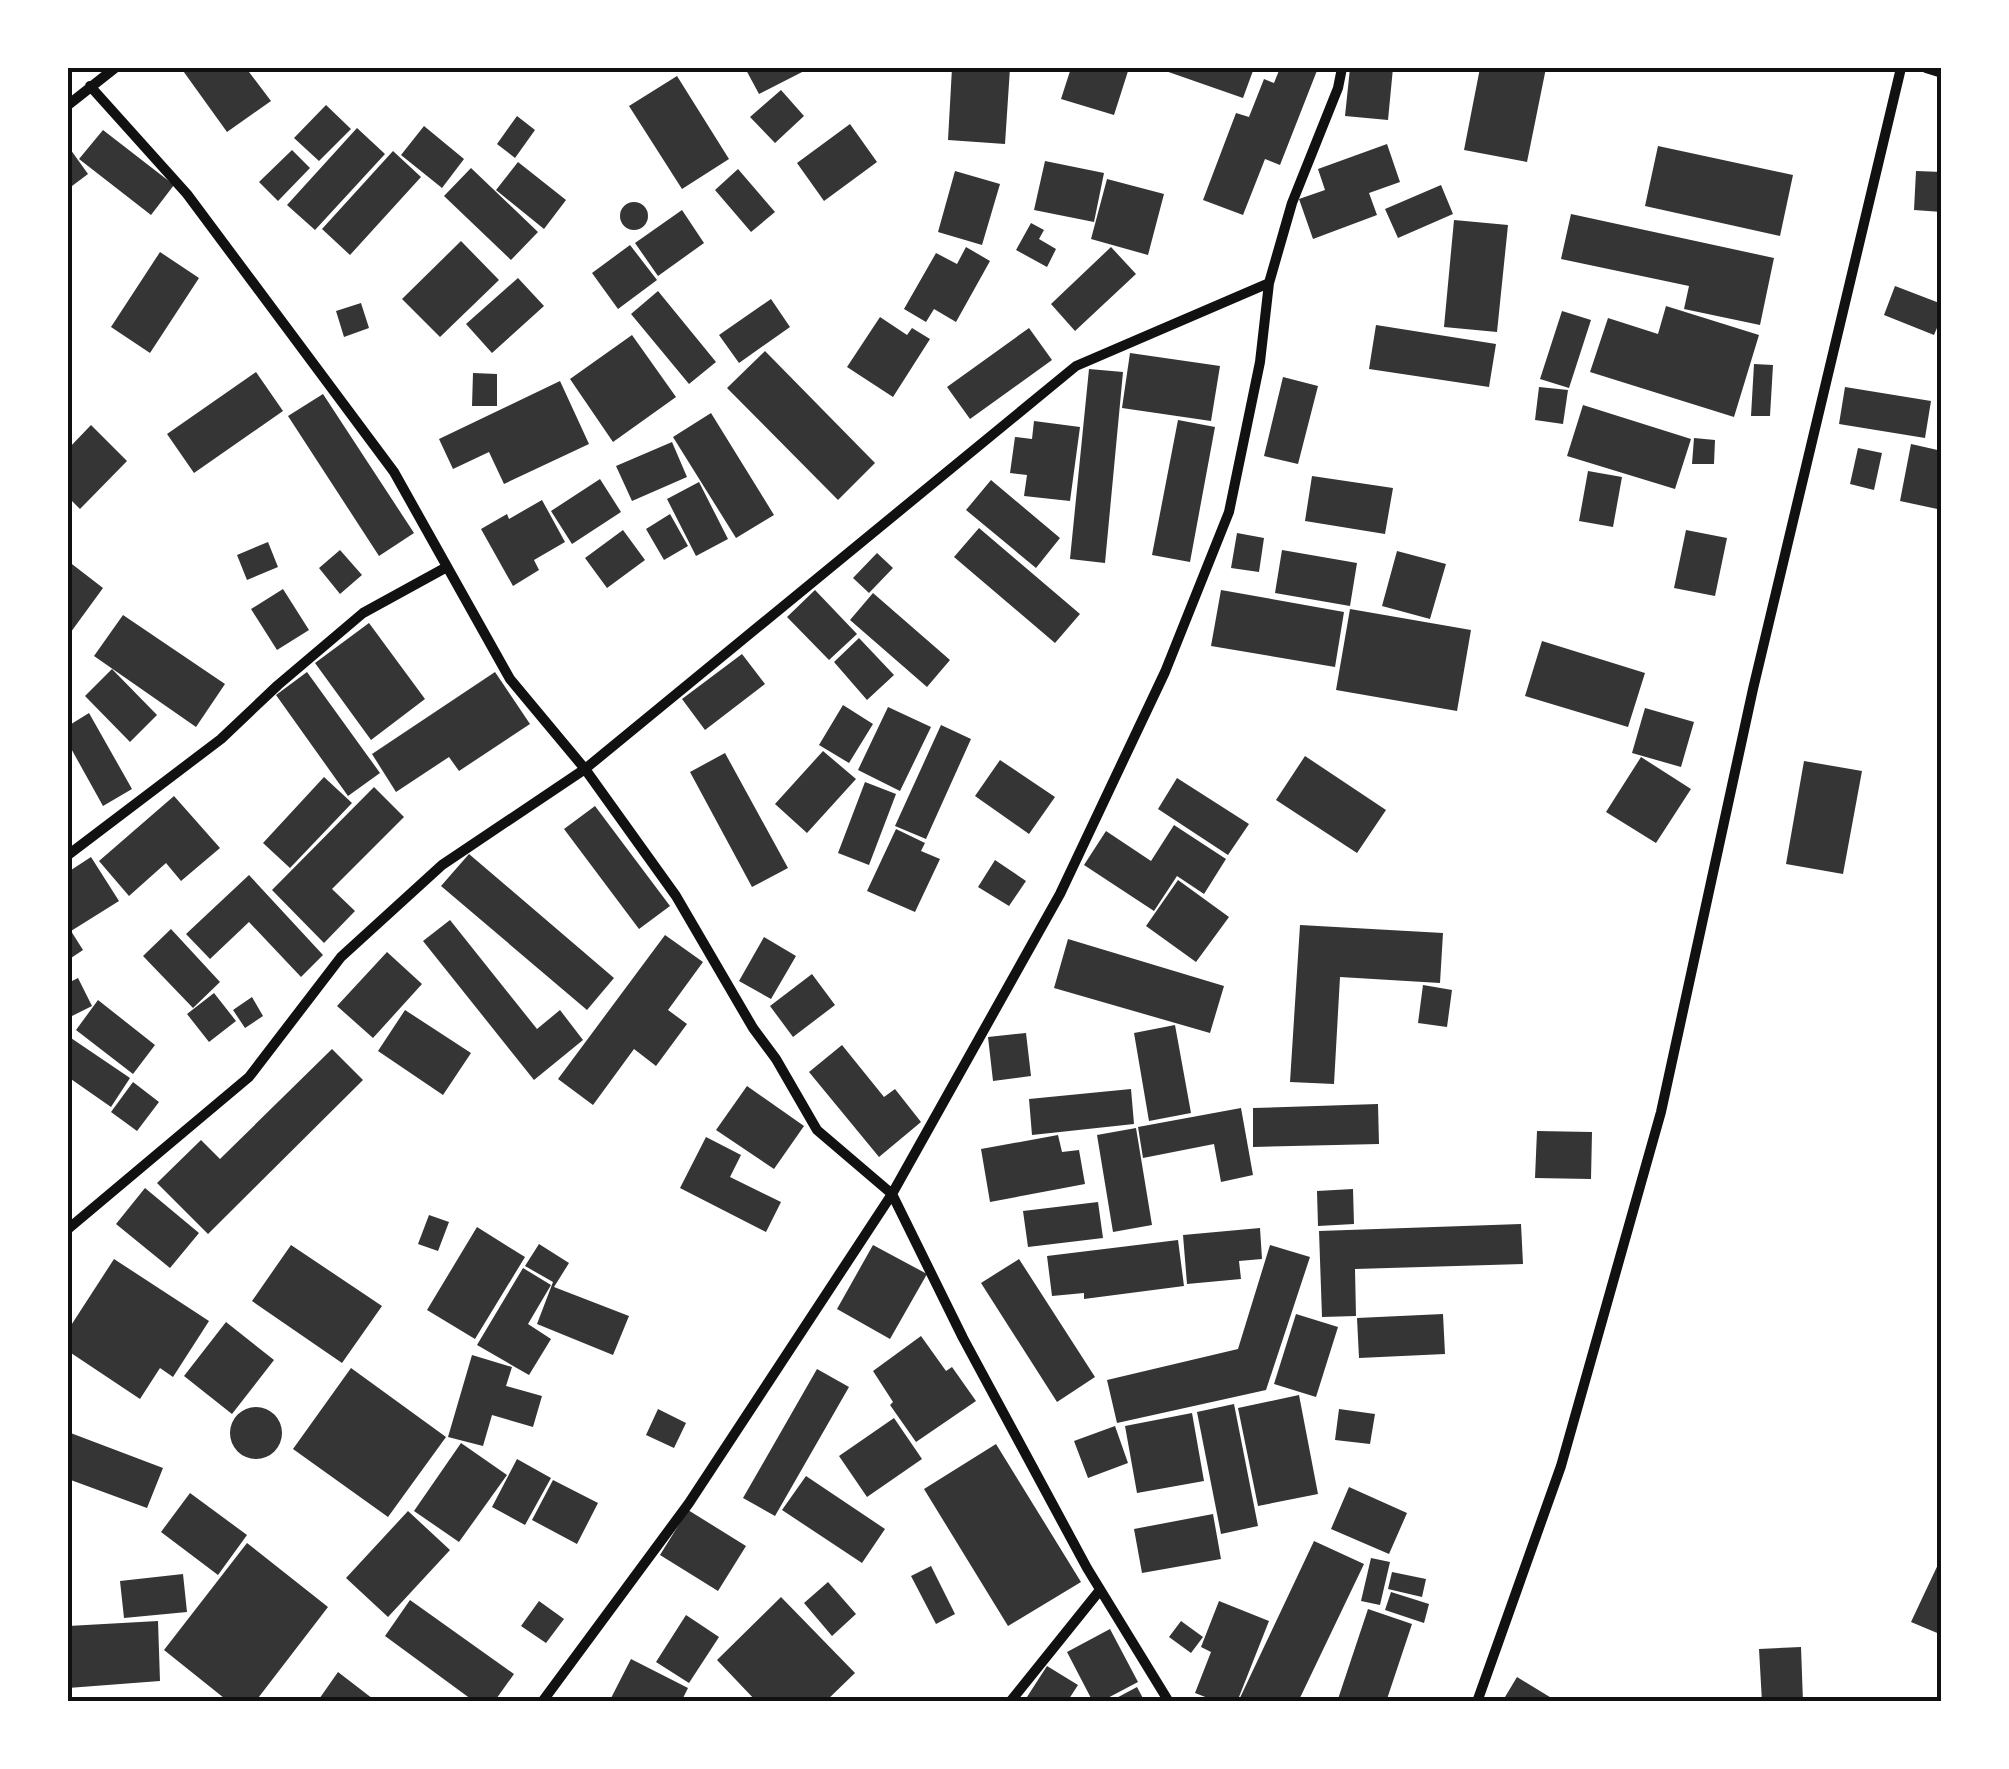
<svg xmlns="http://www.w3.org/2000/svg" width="2009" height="1769" viewBox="0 0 2009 1769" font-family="Roboto,sans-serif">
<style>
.building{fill:#353535}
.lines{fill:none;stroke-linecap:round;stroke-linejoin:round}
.minor{stroke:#111;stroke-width:10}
.neatline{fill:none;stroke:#111;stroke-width:4}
</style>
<rect width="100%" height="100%" fill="#fff"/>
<path class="building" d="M181 68H246L271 101 227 132Z
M745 68H810L759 94Z
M952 68H1010L1005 144 948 140Z
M1071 68H1129L1114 115 1061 99Z
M1157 68H1254L1243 98Z
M1280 68H1318L1280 165 1265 159 1243 215 1203 200 1236 113 1249 117 1264 79 1274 83Z
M1350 68H1393L1388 120 1345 116Z
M1480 68H1546L1527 162 1464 150Z
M677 76 729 159 682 189 629 106Z
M781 90 804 116 775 143 750 117Z
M326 105 351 129 319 161 294 138Z
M517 116 535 130 515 158 497 144Z
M850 124 877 162 824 201 797 163Z
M424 126 464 159 442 188 401 155Z
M357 128 385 154 315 230 287 205Z
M103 130 174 185 151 215 79 159Z
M1387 144 1400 182 1369 193 1377 215 1313 239 1299 199 1325 190 1318 169Z
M68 146 88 174 68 189Z
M1658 146 1793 175 1780 236 1645 206Z
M292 150 310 168 278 201 259 182Z
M393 151 421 177 350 255 322 229Z
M1045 161 1104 173 1094 222 1034 210Z
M518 162 566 200 544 229 496 190Z
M471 168 538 232 511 260 444 196Z
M738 169 775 212 751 232 715 190Z
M955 171 1000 184 982 245 938 232Z
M1916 171 1942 172V212L1914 210Z
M1107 179 1164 194 1148 255 1091 239Z
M1441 185 1453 214 1398 238 1385 209Z
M620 216a14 14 0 1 1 28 0a14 14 0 1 1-28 0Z
M682 210 704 243 658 276 635 243Z
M1571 214 1774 258 1760 325 1684 309 1689 286 1561 259Z
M1454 220 1508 225 1497 332 1444 327Z
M1031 223 1044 230 1039 239 1056 249 1047 267 1016 250Z
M461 241 499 280 440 337 402 299Z
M630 245 657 280 618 309 592 273Z
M966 247 990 261 956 322 934 309 926 322 904 309 936 253 957 264Z
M1111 247 1136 274 1075 331 1051 304Z
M160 252 199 278 150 353 111 327Z
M518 278 544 306 492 353 466 324Z
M1895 286 1942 304V316L1934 335 1884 315Z
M658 291 716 362 689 384 631 314Z
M771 299 790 327 739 363 719 335Z
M361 303 369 328 344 337 336 311Z
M1666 306 1759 335 1734 417 1590 372 1608 318 1658 334Z
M1562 311 1591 320 1569 388 1540 379Z
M880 317 907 335 912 328 930 339 893 397 847 367Z
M1376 325 1496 344 1489 387 1369 369Z
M1029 328 1052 360 970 419 947 387Z
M632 335 676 397 613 442 570 379Z
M765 351 875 463 838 500 727 388Z
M1130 353 1220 366 1211 421 1122 408Z
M1754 364 1773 365 1770 416H1751Z
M1089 369 1123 372 1105 563 1070 559Z
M256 372 283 411 194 473 167 434Z
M473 373 497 374V406H472Z
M1283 377 1318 386 1298 464 1264 456Z
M560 381 589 444 504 484 489 452 453 469 439 439Z
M1539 387 1568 390 1563 424 1535 420Z
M1845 387 1931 401 1925 438 1839 424Z
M323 394 414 533 379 556 288 416Z
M1583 405 1691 439 1675 489 1567 456Z
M711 413 774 515 736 538 673 437Z
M1178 420 1215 427 1190 562 1152 555Z
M1034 421 1080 427 1070 501 1024 496 1027 475 1010 473 1015 437 1032 439Z
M91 425 127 461 80 509 68 497V449Z
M1694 438 1715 440 1714 464H1692Z
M672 442 687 477 632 501 616 466Z
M1911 444 1942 451V510L1900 501Z
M1858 448 1882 453 1874 490 1850 484Z
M1588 471 1622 477 1613 527 1579 521Z
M1312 476 1393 488 1385 534 1305 521Z
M600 479 621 512 572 544 551 511Z
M991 480 1060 538 1036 568 966 510Z
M699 482 728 539 696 556 667 499Z
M542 500 565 542 534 560 539 570 513 586 481 529 507 514 509 519Z
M670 514 688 546 664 560 646 529Z
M979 528 1080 614 1055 643 954 557Z
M623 530 645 560 607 588 585 558Z
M1686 530 1727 538 1715 596 1674 588Z
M1237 533 1264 538 1259 572 1231 568Z
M268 542 278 567 247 580 237 555Z
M340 550 362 575 340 594 319 568Z
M1282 550 1357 563 1350 606 1275 593Z
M1397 551 1446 564 1430 619 1382 606Z
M877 553 893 568 869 593 853 578Z
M68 561 103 588 68 636Z
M283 589 309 630 277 650 251 609Z
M815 590 857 634 829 660 787 617Z
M1221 590 1344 612 1335 667 1211 646Z
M873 593 950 660 927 687 850 620Z
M1350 609 1471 630 1457 711 1336 690Z
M123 615 225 684 196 727 94 656Z
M369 623 425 699 371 740 315 663Z
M859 638 894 675 867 700 834 662Z
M1542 641 1645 673 1628 727 1525 696Z
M742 654 765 684 705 730 682 699Z
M112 669 157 715 130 742 85 696Z
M307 672 380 773 348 796 276 695Z
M495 672 530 724 459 771 449 757 396 792 372 754Z
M843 705 873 724 849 763 819 745Z
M888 707 931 727 900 791 858 770Z
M1645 708 1694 722 1681 767 1632 753Z
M89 713 132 789 103 806 68 743V726Z
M941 725 971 739 926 839 895 826Z
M823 751 856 779 807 833 775 804Z
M725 753 788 868 752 887 690 772Z
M1305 756 1386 810 1357 853 1276 800Z
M1641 757 1691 789 1656 843 1606 812Z
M1000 760 1055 797 1029 834 975 796Z
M1804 761 1862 771 1843 874 1786 864Z
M324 777 352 803 290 868 263 843Z
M1177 778 1249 824 1228 855 1158 809Z
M865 782 896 794 869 865 838 853Z
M374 787 404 817 332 889 355 911 324 943 272 890Z
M174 796 220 848 181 881 166 863 129 896 99 861Z
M595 806 670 906 639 929 564 829Z
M1174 825 1226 859 1204 894 1177 876 1154 911 1084 865 1106 831 1151 861Z
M896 829 925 843 921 851 940 859 915 912 867 891Z
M469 854 614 978 587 1010 441 886Z
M91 857 119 901 71 931 83 950 68 960V872Z
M995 860 1026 881 1009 906 978 887Z
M249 875 323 955 301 977 249 922 210 959 186 934Z
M1178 880 1229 917 1196 962 1146 926Z
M450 920 537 1029 560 1010 583 1040 534 1080 423 941Z
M1300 925 1443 933 1440 983 1340 977 1334 1084 1290 1082Z
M171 929 220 982 193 1008 143 956Z
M665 935 703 962 668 1010 687 1024 656 1066 634 1049 593 1105 558 1079Z
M764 937 796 956 771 999 739 981Z
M1068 939 1224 986 1210 1033 1054 988Z
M387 952 422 984 373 1038 337 1006Z
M812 974 835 1005 793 1037 770 1006Z
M78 978 92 1006 68 1018V983Z
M1423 985 1452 990 1447 1027 1418 1023Z
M214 993 236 1021 209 1042 187 1014Z
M252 997 263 1016 245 1028 233 1010Z
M98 1000 155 1045 133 1074 76 1030Z
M405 1010 471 1053 443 1095 378 1051Z
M1175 1025 1191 1113 1149 1121 1134 1033Z
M1026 1033 1031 1076 993 1081 988 1037Z
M68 1036 130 1078 111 1107 68 1077Z
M842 1045 884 1097 895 1089 921 1122 879 1157 809 1072Z
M332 1049 363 1080 208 1234 157 1183 201 1140 220 1159Z
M133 1082 159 1102 137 1131 111 1112Z
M747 1086 804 1126 774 1169 716 1130Z
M1131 1089 1134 1124 1032 1135 1029 1099Z
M1378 1104 1379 1144 1253 1147V1108Z
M1241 1108 1253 1175 1221 1182 1214 1144 1143 1158 1138 1127Z
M1136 1128 1152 1225 1113 1232 1097 1135Z
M1537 1131 1592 1132 1591 1179 1535 1178Z
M1058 1135 1062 1152 1079 1150 1085 1184 990 1202 981 1149Z
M706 1137 741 1155 730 1177 781 1202 766 1232 680 1188Z
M145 1188 199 1233 170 1268 116 1224Z
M1353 1189 1354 1224 1318 1226 1317 1191Z
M1098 1202 1103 1238 1028 1247 1023 1211Z
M429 1215 449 1222 438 1251 418 1244Z
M1521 1224 1523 1264 1355 1269 1356 1316 1322 1317 1319 1231Z
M477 1227 525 1257 475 1339 427 1310Z
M1260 1228 1262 1259 1239 1261 1241 1279 1187 1284 1183 1235Z
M1178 1240 1184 1286 1084 1299V1293L1052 1296 1047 1256Z
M539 1244 569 1263 554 1287 629 1316 613 1355 537 1324 553 1282 525 1266Z
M291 1245 382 1306 342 1363 252 1301Z
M873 1245 927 1274 890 1339 837 1309Z
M1270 1245 1310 1257 1266 1390 1117 1423 1107 1380 1238 1349Z
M114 1259 209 1321 173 1377 160 1368 140 1399 68 1351V1330Z
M1019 1259 1095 1377 1057 1402 981 1283Z
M523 1268 551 1285 528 1324 551 1339 529 1375 477 1345Z
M1296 1314 1338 1327 1316 1397 1274 1384Z
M1443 1314 1445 1354 1359 1358 1357 1318Z
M226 1322 274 1360 232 1414 184 1376Z
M921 1336 946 1371 952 1367 976 1401 916 1442 890 1405 893 1402 873 1371Z
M472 1355 512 1367 506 1386 542 1396 533 1427 492 1415 483 1446 448 1437Z
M351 1368 446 1437 388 1517 293 1449Z
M817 1369 849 1387 775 1516 743 1498Z
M1299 1395 1318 1494 1258 1506 1238 1408Z
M1234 1404 1258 1526 1221 1534 1197 1412Z
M230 1433a26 26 0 1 1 52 0a26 26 0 1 1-52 0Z
M658 1409 686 1423 674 1448 646 1435Z
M1339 1409 1375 1414 1370 1444 1335 1440Z
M1192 1413 1204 1481 1137 1493 1125 1426Z
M894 1418 922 1459 867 1497 839 1456Z
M1115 1426 1128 1463 1088 1478 1074 1441Z
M68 1432 163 1468 147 1508 68 1479Z
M461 1443 507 1475 459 1542 414 1511Z
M996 1444 1081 1582 1008 1626 924 1489Z
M517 1459 551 1478 525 1525 492 1507Z
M806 1476 885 1529 862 1563 782 1510Z
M553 1480 598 1503 577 1544 532 1520Z
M1349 1487 1407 1513 1389 1554 1331 1529Z
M190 1493 247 1535 218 1575 161 1532Z
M688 1510 746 1546 718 1591 660 1555Z
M408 1511 450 1550 388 1617 346 1578Z
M1213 1514 1221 1559 1142 1573 1134 1529Z
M1314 1541 1364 1564 1298 1702H1238Z
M247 1543 328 1607 255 1702H229L164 1650Z
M1942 1556V1635L1911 1622Z
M1371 1558 1390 1562 1380 1605 1361 1601Z
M931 1566 955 1614 936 1624 911 1576Z
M1392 1572 1426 1579 1422 1597 1388 1589Z
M183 1574 187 1612 124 1618 120 1581Z
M828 1582 856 1614 832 1636 804 1603Z
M1391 1592 1429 1604 1424 1623 1385 1610Z
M781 1597 855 1673 825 1702H757L717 1660Z
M410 1600 514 1674 494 1702H475L385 1636Z
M539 1601 564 1619 546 1643 521 1626Z
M1219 1601 1269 1621 1237 1702H1218L1195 1693 1211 1652 1201 1647Z
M1368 1609 1412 1624 1386 1702H1337Z
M686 1615 719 1637 689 1683 656 1662Z
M158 1621 160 1681 68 1688V1626Z
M1181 1621 1203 1637 1191 1653 1169 1637Z
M1110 1629 1138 1682 1100 1702H1093L1067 1652Z
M1801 1647 1803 1702H1762L1759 1649Z
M631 1659 688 1688 681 1702H609Z
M1047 1666 1078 1685 1067 1702H1033L1027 1697Z
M338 1672 377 1702H317Z
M1517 1677 1558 1702H1502Z
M1137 1687 1145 1702H1109Z"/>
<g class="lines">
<path class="minor" d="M1926 68 1942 73
M90 86 187 194 394 472 510 679 585 769 676 896 753 1028 776 1059 817 1130 892 1194 963 1338 1087 1568 1169 1702
M68 105 115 68
M68 855 221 739 278 685 363 613 445 568
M68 1229 249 1077 341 957 442 865 585 769 1076 366 1269 283
M542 1702 689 1503 892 1194 1060 894 1165 672 1229 512 1260 362 1269 283 1292 203 1338 88 1342 68
M1010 1702 1100 1590
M1477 1702 1561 1466 1661 1112 1753 689 1901 68"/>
</g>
<rect width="2009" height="1769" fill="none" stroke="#ffffff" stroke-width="140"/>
<rect x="70" y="70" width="1869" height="1629" class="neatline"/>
</svg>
